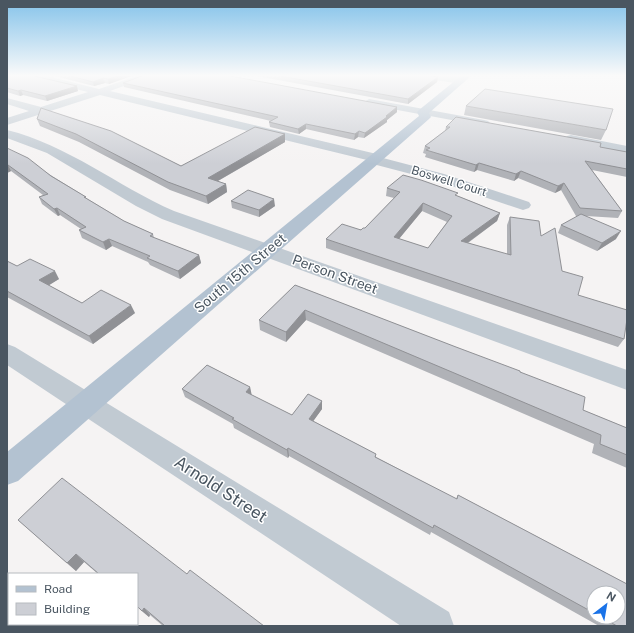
<svg xmlns="http://www.w3.org/2000/svg" width="634" height="633" viewBox="0 0 634 633" font-family="'Public Sans',sans-serif">
<style>
.lines{fill:none;stroke-linecap:round;stroke-linejoin:round}
.minor{fill:#c1cad2;fill-rule:evenodd}
.major{fill:#b3c2d1;fill-rule:evenodd}
.wall{fill:#b0b2b7;fill-rule:evenodd}
.shaded-wall{fill:#909195}
.building{fill:#cdcfd5;stroke:#909195;fill-rule:evenodd}
.labels{text-anchor:middle;dominant-baseline:central;stroke-width:3;stroke-linejoin:round;paint-order:stroke}
.far-street-label{font-size:12px;fill:#4a5661;stroke:#fff}
.street-label{font-size:14px;fill:#4a5661;stroke:#fff}
.near-street-label{font-size:17px;fill:#4a5661;stroke:#fff}
</style>
<rect width="100%" height="100%" fill="#f5f3f3"/>
<g class="lines">
<path class="minor" d="M26 75H43L99 89 140 75H154L110 91 381 155 383 158 444 174 529 202 531 205 529 208 523 210 517 208 434 180 369 163 367 160 100 95 7 125V118L29 111 7 104V98L41 107 88 92 27 77Z
M419 75C430 75 458 73 466 81L461 84 423 78Z
M369 99 484 120 488 121 490 123 488 125 484 126 365 104 364 102Z
M7 130C68 145 117 186 174 211L627 370V390L162 219 136 206 47 153 7 138Z
M571 135 627 146V154L567 142 565 139 567 136Z
M7 344 15 347 449 612 454 626H401L7 365Z"/>
<path class="major" d="M462 75H472L429 113 431 117 429 119 18 481 7 485V452L419 116 417 112 419 110Z"/>
</g>
<path class="wall" d="M7 75 78 91 47 101 23 95 20 96 7 92Z
M51 75H134L109 84 105 83 94 86Z
M251 75H426L438 77 437 82 408 104Z
M123 83 397 112 387 120V122L364 138 358 137 354 140 306 129 299 134 270 127 269 122 271 121 124 87Z
M466 106 606 130 601 140 464 115Z
M37 119 181 166 285 134V142L218 181 226 184 227 192 208 204 170 190 79 142 40 126Z
M446 127 600 147 627 152V177L592 170 622 211 618 218 586 216 616 239 597 251 558 233 561 225 578 216H576L561 190 555 193 518 178 514 181 477 170 474 172 425 157 426 154 423 153 425 146 445 131Z
M7 148 86 197V198L124 221 153 234 154 238 199 255 201 263 180 279 150 265 148 262 112 246 106 250 82 238 79 230 81 229 60 215 58 216 42 204 39 197 43 195 11 171 7 173Z
M387 188 458 196 500 213 497 221 468 243 507 255V225L510 217 541 236 562 271 578 295 624 339 618 347 326 248V239L365 228 394 198 386 196ZM422 211 447 222 428 248 399 239Z
M231 201 275 206 259 217 232 208Z
M7 261 17 266 59 279 48 285 82 303 135 313 93 344 7 297Z
M295 285 520 372 583 410 627 428V468L592 453 594 444 306 320 286 342 260 330 259 320Z
M207 365 250 387 251 395 292 415 308 394 322 401V409L313 421 376 454V457L456 499 458 495 627 584V626H599L431 532 430 535 289 456 288 458 234 428 233 424 185 397 182 389ZM594 593H618V617H594Z
M18 520 187 574 264 626H163L150 615 149 617 137 607V574H98L84 562 76 571Z"/>
<path class="shaded-wall" d="M120 75H134L109 84 108 79Z
M438 77 437 82 408 104V99Z
M103 78 105 83 94 86 93 82Z
M77 86 78 91 47 101 45 96Z
M21 90 23 95 20 96 18 91Z
M397 107V112L387 120V122L364 138 365 133Z
M306 124V129L299 134 298 129Z
M359 131 358 137 354 140 355 134Z
M285 134V142L209 186 208 178Z
M479 163 477 170 474 172 476 165Z
M7 165H8L11 171 7 173Z
M521 171 518 178 514 181 516 174Z
M564 183 561 190 555 193 558 186Z
M226 184 227 192 208 204 206 196Z
M274 199 275 206 259 217V210Z
M423 203 422 211 393 246 394 237Z
M57 208 60 215 58 216 54 209Z
M500 213 497 221 459 249 461 241Z
M621 231 616 239 597 251 602 243Z
M109 239 112 246 106 250 103 242Z
M199 255 201 263 180 279 178 271Z
M55 271 59 279 43 289 39 280Z
M131 305 135 313 93 344 89 336Z
M305 310 306 320 286 342V332Z
M250 387 252 396 246 392Z
M322 401V409L309 427V419Z
M288 448 289 456 288 458 287 450Z
M76 554 84 562 76 571 67 563Z
M144 608 150 615 149 617 142 611Z"/>
<path class="building" d="M7 75H30L77 86 45 96 21 90 18 91 7 88Z
M67 75H120L108 79 103 78 93 82Z
M144 75H225L397 107 386 116 387 117 365 133 359 131 355 134 306 124 298 129 269 122 278 117 123 83Z
M275 75H426L438 77 408 99Z
M485 89 613 109 606 130 466 106Z
M41 108 111 131 181 166 255 127 285 134 208 178 226 184 206 196 168 182 76 134 37 119Z
M456 117 601 143 600 147 627 152V169L585 161 622 211 580 208 564 183 558 186 521 171 516 174 479 163 476 165 426 150 430 148 425 146 450 127H446Z
M7 148 28 158 51 176 86 197H84L124 221 153 234 150 236 199 255 178 271 147 258 150 256 109 239 103 242 79 230 86 227 57 208 54 209 39 197 48 194 8 165H7Z
M403 175 421 180 458 193 455 195 500 213 461 241 511 255 510 217 539 221 541 236 555 228 562 271 583 277 578 295 627 310V319L624 339 326 239 342 224 361 230 363 228H365L400 192 387 188ZM423 203 452 216 428 248 394 237Z
M248 190 274 199 259 210 231 201Z
M581 214 621 231 602 243 561 225Z
M30 259 55 271 39 280 82 303 101 290 131 305 89 336 7 291V261L17 266Z
M295 285 456 347 520 371V372L585 397 583 410 627 428V455L600 444 601 435 305 310 286 332 259 320Z
M207 365 250 387 246 392 292 415 308 394 322 401 309 419 376 454 375 457 457 499 458 495 627 584V626H617L601 617H618V593H594V613L434 525 433 528 288 448 287 450 232 419 234 418 182 389Z
M62 478 187 574 190 570 264 626H165L144 608 142 611 137 606V574H99L76 554 67 563 18 520Z"/>
<linearGradient id="sky" x2="0" y2="1"><stop stop-color="#85c3ea"/><stop offset="0.46" stop-color="#fafafa"/><stop offset="1" stop-color="#fafafa" stop-opacity="0"/></linearGradient>
<rect width="634" height="164" fill="url(#sky)"/>
<g class="labels">
<g class="far-street-label">
<text transform="translate(449 181) rotate(17)">Boswell Court</text>
</g>
<g class="street-label">
<text transform="translate(240 273) rotate(-40)">South 15th Street</text>
<text transform="translate(335 274) rotate(20)">Person Street</text>
</g>
<g class="near-street-label">
<text transform="translate(221 489) rotate(33)">Arnold Street</text>
</g>
</g>
<rect width="634" height="633" fill="none" stroke="#4a5661" stroke-width="16"/>
<rect x="8" y="573" width="130" height="52" fill="#ffffff" stroke="#b7bbc0"/>
<rect x="16" y="586" width="20" height="6" fill="#b3c2d1" stroke="#b7bbc0"/>
<text x="44" y="593" font-size="12" fill="#4a5661">Road</text>
<rect x="16" y="603" width="20" height="12" fill="#cdcfd5" stroke="#b7bbc0"/>
<text x="44" y="613" font-size="12" fill="#4a5661">Building</text>
<g transform="translate(606 605) rotate(31)"><circle r="19" fill="#ffffff" stroke="#b7bbc0"/>
<path d="M0-3L7 15L0 10L-7 15Z" fill="#1a73e8"/>
<text y="-6" font-size="11" font-weight="bold" text-anchor="middle" fill="#4a5661">N</text>
</g>
</svg>
